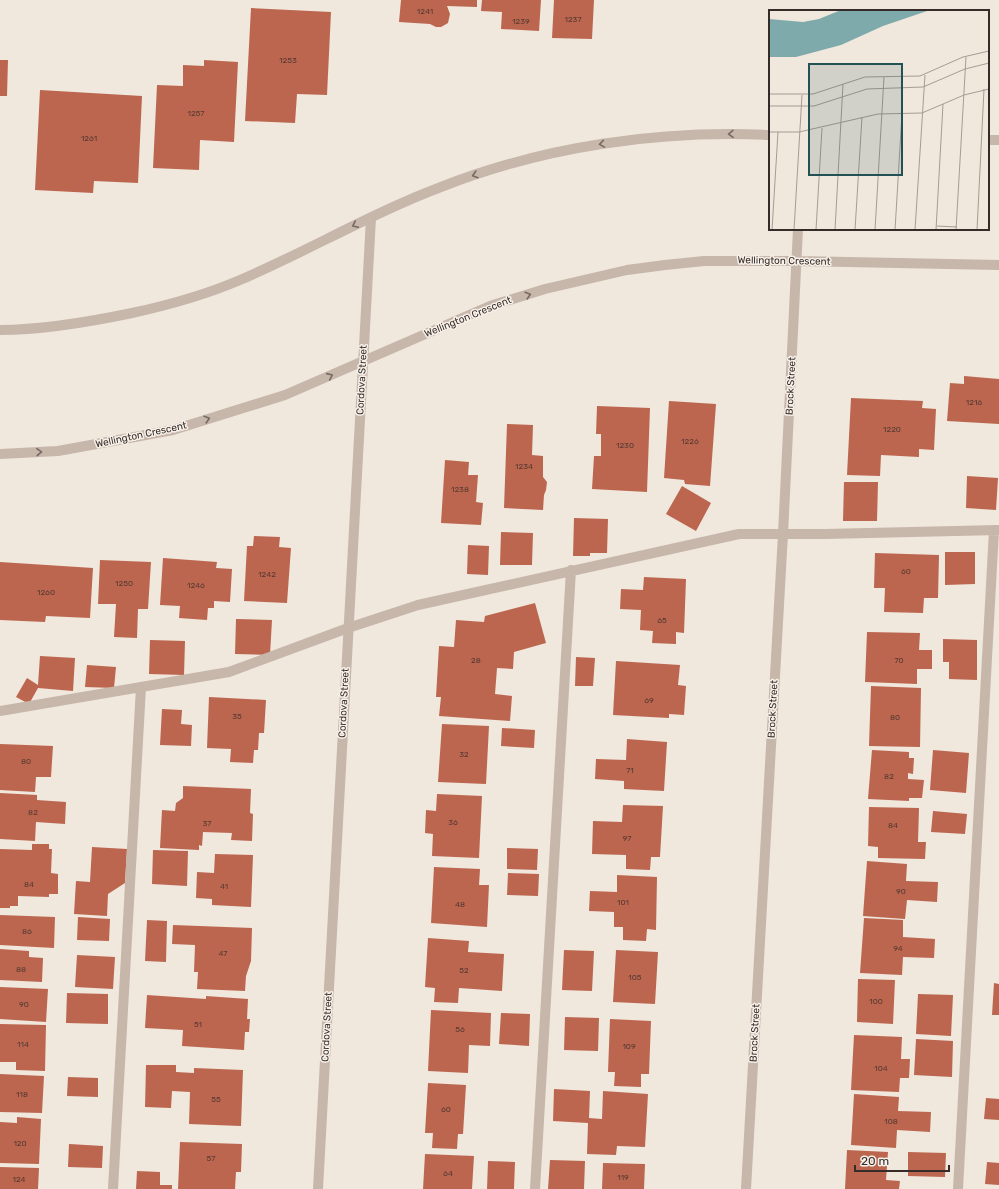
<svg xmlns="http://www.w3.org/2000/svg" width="999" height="1189" viewBox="0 0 999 1189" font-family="Rubik,sans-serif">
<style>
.building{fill:#bc664f}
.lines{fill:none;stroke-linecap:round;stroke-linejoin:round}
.minor{stroke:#c7b6aa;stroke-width:10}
.oneway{stroke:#776a63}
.labels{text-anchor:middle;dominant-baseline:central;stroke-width:3;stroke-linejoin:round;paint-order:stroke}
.number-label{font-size:8px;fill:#573a32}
.street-label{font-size:10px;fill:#352c29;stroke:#f8f1e9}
.inset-road{fill:none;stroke:#a59c95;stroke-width:1}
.view{fill:#225254;fill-opacity:0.15;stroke:#225254;stroke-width:2}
.inset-edge{fill:none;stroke:#352c29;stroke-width:2}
</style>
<rect width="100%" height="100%" fill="#f0e7dd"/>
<path class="building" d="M401 0H477V7L447 6 450 14 448 23 441 27H436L430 24 399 22Z
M482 0H541L539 31 501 29 502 12 481 11Z
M554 0H594L592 39 552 38Z
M251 8 331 12 327 95 297 94 295 123 245 121Z
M0 60H8L7 96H0Z
M204 60 238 62 234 142 200 140 199 170 153 168 157 85 183 86V65L204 66Z
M40 90 142 96 138 183 94 181 93 193 35 190Z
M964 376 999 379V424L947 421 950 383 964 384Z
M851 398 923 401 922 408 936 409 934 450 919 449V457L881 455 880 476 847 475Z
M669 401 716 404 710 486 685 484 684 480 664 478Z
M597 406 650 408 647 492 592 489 594 456H601V434H596Z
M507 424 533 425 532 455 543 456V477L547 482 546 490 544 495 543 510 504 508Z
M445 460 469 462 468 475H478L476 502 483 503 481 525 441 523Z
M967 476 998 478 996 510 966 508Z
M844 482H878L877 521H843Z
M682 486 711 503 696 531 666 514Z
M574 518 608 519 607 553H590V556H573Z
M501 532 533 533 532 565H500Z
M254 536 280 537 279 547 291 548 287 603 244 601 247 546H253Z
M468 545 489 546 488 575 467 574Z
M945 552H975V584L945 585Z
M875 553 939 555 938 598H924L923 613 884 612 885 588H874Z
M163 558 217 562 216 568 232 569 230 602 214 601V608H208L207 620 179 618 180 606 160 605Z
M100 560 151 562 148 609H138L137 638 114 637 116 604H98Z
M0 562 93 568 90 618 46 616 45 622 0 620Z
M644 577 686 579 684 633 676 632V644L652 643 653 631 640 630 641 610 620 609 621 589 643 590Z
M535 603 546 643 514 652 513 669 497 668 495 694 512 696 510 721 439 716 441 697H436L439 646 454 647 456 620 484 622 485 616Z
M236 619 272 620 270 655 235 654Z
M867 632 920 633 919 650H932V669H917V684L865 682Z
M943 639 977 640V680L949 679V662H943Z
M150 640 185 641 184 675 149 674Z
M40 656 75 658 73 691 38 688 29 704 16 697 27 678 38 685Z
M576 657 595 658 593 686H575Z
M616 661 680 665 678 685 686 686 684 715 669 714V718L613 715Z
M87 665 116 667 114 688 85 687Z
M871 686 921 688 920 747 869 746Z
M209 697 266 700 264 733H259L258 750H254L253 763 230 762 231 749 207 748Z
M162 709 182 710 181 724 192 725 191 746 160 745Z
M442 724 489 726 486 784 438 782Z
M502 728 535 730 534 748 501 746Z
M627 739 667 742 664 791 624 789V781L595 779 596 759 626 760Z
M0 744 53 746 51 777H36L35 792 0 790Z
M872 750 909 752V758H914L913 774 908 773V779L924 780 922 798H909V801L868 799Z
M933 750 969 753 966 793 930 790Z
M183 786 251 789 250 813 253 814 252 841 231 840 232 833 203 832 202 846 199 845V850L160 848 162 810 175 811 176 803 183 798Z
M0 793 37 795V800L66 802 65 824 36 822 35 841 0 839Z
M437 794 482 796 479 858 432 856 433 834 425 833 426 810 436 811Z
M623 805 663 806 660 857H651L650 870 626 869V855L592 854 593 821 622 822Z
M869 807 919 808 918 842H926L925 859 878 858V847L868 846Z
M933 811 967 814 965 834 931 832Z
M32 844H49V849H52L51 873 58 874V894H49V897L18 896V906H10V908H0V849L32 850Z
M92 847 127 849 125 883 108 894 107 916 74 914 76 881 90 882Z
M507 848 538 849 537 870 507 869Z
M153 850 188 851 187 886 152 884Z
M215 854 253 855 251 907 212 905V899L196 898 197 872 214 873Z
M867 861 907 864 906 881 938 882 937 902 907 900 905 919 863 916Z
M434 867 480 869 479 885H489L487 927 431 923Z
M508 873 539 874 538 896 507 895Z
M617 875 657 877 656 930 647 929 646 941 623 940V927H614V912L589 911 590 891 617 892Z
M0 915 55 917 54 948 0 945Z
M78 917 110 919 109 941 77 940Z
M864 918 903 920V937L935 939 934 958 903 957 902 975 860 973Z
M147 920 167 921 166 962 145 961Z
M173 925 252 928 251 961 246 976 245 991 197 989 198 972H194L195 945 172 944Z
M428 938 469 941 468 952 504 954 502 991 459 988 458 1003 434 1002 435 988 425 987Z
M0 949 29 951V957L43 958 42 982 0 980Z
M564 950 594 951 592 991 562 990Z
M616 950 658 952 655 1004 613 1002Z
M77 955 115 957 113 989 75 987Z
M858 979 895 980 893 1024 857 1022Z
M994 983 999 984V1015H992Z
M0 987 48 989 46 1022 0 1019Z
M67 993 108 994V1024L66 1023Z
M918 994 953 995 951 1036 916 1034Z
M147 995 206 999V996L248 999 247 1019H250L249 1032H245L244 1050 182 1046 183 1030 145 1028Z
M431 1010 491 1013 490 1046 469 1045 468 1073 428 1071Z
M501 1013 530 1014 529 1046 499 1044Z
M565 1017 599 1018 598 1051 564 1050Z
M610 1019 651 1021 649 1074H641V1087L614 1086 615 1072H608Z
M0 1024 46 1025 45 1071 16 1070V1062H0Z
M854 1035 902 1037 901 1059H910L909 1078H900L899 1092 851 1090Z
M916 1039 953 1041 952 1077 914 1075Z
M146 1065H176V1072L194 1073V1068L243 1070 241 1126 189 1124 190 1092 172 1091 171 1108 145 1107Z
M0 1074 44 1076 42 1113 0 1112Z
M68 1077 98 1078V1097L67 1096Z
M428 1083 466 1085 463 1134H458L457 1149 432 1148 433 1133H425Z
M554 1089 590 1091 589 1118 602 1119 603 1091 648 1094 645 1147 617 1146 616 1155 587 1154 588 1123 553 1121Z
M854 1094 899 1097 898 1111 931 1112 930 1132 897 1130 896 1148 851 1145Z
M986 1098 999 1099V1120L984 1119Z
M17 1117 41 1119 39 1164 0 1163V1122L17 1123Z
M180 1142 242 1144 241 1172H236L235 1189H178Z
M69 1144 103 1146 102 1168 68 1167Z
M847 1150 888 1152 886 1180 900 1181 899 1189H845Z
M908 1152 946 1153 945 1177 908 1176Z
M425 1154 474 1156 472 1189H423Z
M550 1160 585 1161 584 1189H548Z
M488 1161 515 1162 514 1189H487Z
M987 1162 999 1163V1185L985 1184Z
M603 1163 645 1164 644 1189H602Z
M0 1167 39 1168 38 1189H0Z
M137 1171 160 1172V1185H172V1189H136Z"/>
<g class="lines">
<path class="minor" d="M988 140H999
M0 330C44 330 89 322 132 313 169 305 205 295 240 280 308 251 372 213 441 187 545 146 659 130 770 135
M0 454 58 451 173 430 285 395 490 306 545 289 627 270 665 265 704 261H797L999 265
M0 711 229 672 348 628 418 605 739 534H825L999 530
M113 1189 141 687
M318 1189 371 218
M535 1189 571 570
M746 1189 783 534 798 229
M958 1189 994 530"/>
</g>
<defs><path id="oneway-chevron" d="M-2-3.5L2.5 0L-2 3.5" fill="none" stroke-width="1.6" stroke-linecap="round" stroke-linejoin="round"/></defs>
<g class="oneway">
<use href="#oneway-chevron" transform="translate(731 134) rotate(179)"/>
<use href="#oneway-chevron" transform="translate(602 144) rotate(171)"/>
<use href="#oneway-chevron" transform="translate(475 175) rotate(163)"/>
<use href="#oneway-chevron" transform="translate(355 225) rotate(155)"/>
<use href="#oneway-chevron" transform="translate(528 295) rotate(-17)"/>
<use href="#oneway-chevron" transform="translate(330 376) rotate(-24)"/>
<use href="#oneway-chevron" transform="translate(207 419) rotate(-17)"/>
<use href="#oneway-chevron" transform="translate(39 452) rotate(-3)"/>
</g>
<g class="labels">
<g class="number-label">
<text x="425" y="11">1241</text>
<text x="573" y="19">1237</text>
<text x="521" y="21">1239</text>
<text x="288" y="60">1253</text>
<text x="196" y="113">1257</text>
<text x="89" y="138">1261</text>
<text x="974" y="402">1216</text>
<text x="892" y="429">1220</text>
<text x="690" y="441">1226</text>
<text x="625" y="445">1230</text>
<text x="524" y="466">1234</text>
<text x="460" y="489">1238</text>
<text x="906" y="571">60</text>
<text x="267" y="574">1242</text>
<text x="124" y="583">1250</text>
<text x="196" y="585">1246</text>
<text x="46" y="592">1260</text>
<text x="662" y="620">65</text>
<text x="476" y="660">28</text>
<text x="899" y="660">70</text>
<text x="649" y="700">69</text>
<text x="237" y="716">35</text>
<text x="895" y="717">80</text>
<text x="464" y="754">32</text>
<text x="26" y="761">80</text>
<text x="630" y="770">71</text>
<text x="889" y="776">82</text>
<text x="33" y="812">82</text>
<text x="453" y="822">36</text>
<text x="207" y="823">37</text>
<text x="893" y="825">84</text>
<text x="627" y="838">97</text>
<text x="29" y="884">84</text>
<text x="224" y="886">41</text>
<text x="901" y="891">90</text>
<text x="623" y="902">101</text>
<text x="460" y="904">48</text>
<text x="27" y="931">86</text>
<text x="898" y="948">94</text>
<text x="223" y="953">47</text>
<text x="21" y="969">88</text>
<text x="464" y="970">52</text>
<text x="635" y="977">105</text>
<text x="876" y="1001">100</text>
<text x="24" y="1004">90</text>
<text x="198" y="1024">51</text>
<text x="460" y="1029">56</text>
<text x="23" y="1044">114</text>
<text x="629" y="1046">109</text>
<text x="881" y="1068">104</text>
<text x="22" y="1094">118</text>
<text x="216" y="1099">55</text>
<text x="446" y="1109">60</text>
<text x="891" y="1121">108</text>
<text x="20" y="1143">120</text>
<text x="211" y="1158">57</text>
<text x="448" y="1173">64</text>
<text x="623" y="1177">119</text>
<text x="19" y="1179">124</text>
</g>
<g class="street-label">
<text transform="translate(784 261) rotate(1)">Wellington Crescent</text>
<text transform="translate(468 317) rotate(-22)">Wellington Crescent</text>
<text transform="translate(362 380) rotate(-87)">Cordova Street</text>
<text transform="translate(791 386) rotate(-87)">Brock Street</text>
<text transform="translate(141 435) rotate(-12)">Wellington Crescent</text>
<text transform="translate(344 703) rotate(-87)">Cordova Street</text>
<text transform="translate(773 709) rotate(-87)">Brock Street</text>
<text transform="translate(327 1027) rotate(-87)">Cordova Street</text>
<text transform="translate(755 1033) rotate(-87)">Brock Street</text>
</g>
</g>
<g transform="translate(769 10)">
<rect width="220" height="220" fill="#f0e7dd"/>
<path d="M72 0H161L114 16 72 35 27 47H0V9L34 12 50 9Z" fill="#7eaaab"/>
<path class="inset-road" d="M0 84H44L96 67 151 66 194 47 220 41M0 96H45L98 79 154 77 196 59 220 53M0 122H30L109 104 153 103 195 85 220 79M168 216 188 217M3 220 9 122M25 220 33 85M47 220 53 118M66 220 74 74M86 220 93 107M106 220 115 67M126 220 133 104M146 220 156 65M167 220 174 94M187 220 197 47M208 220 215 79"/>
<path class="view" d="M40 54H133V165H40Z"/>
<rect width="220" height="220" class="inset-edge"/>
</g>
<path d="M855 1165v6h94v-6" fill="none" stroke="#352c29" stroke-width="2"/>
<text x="861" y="1165" font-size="12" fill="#352c29" stroke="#f8f1e9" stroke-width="3" paint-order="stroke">20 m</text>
</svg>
